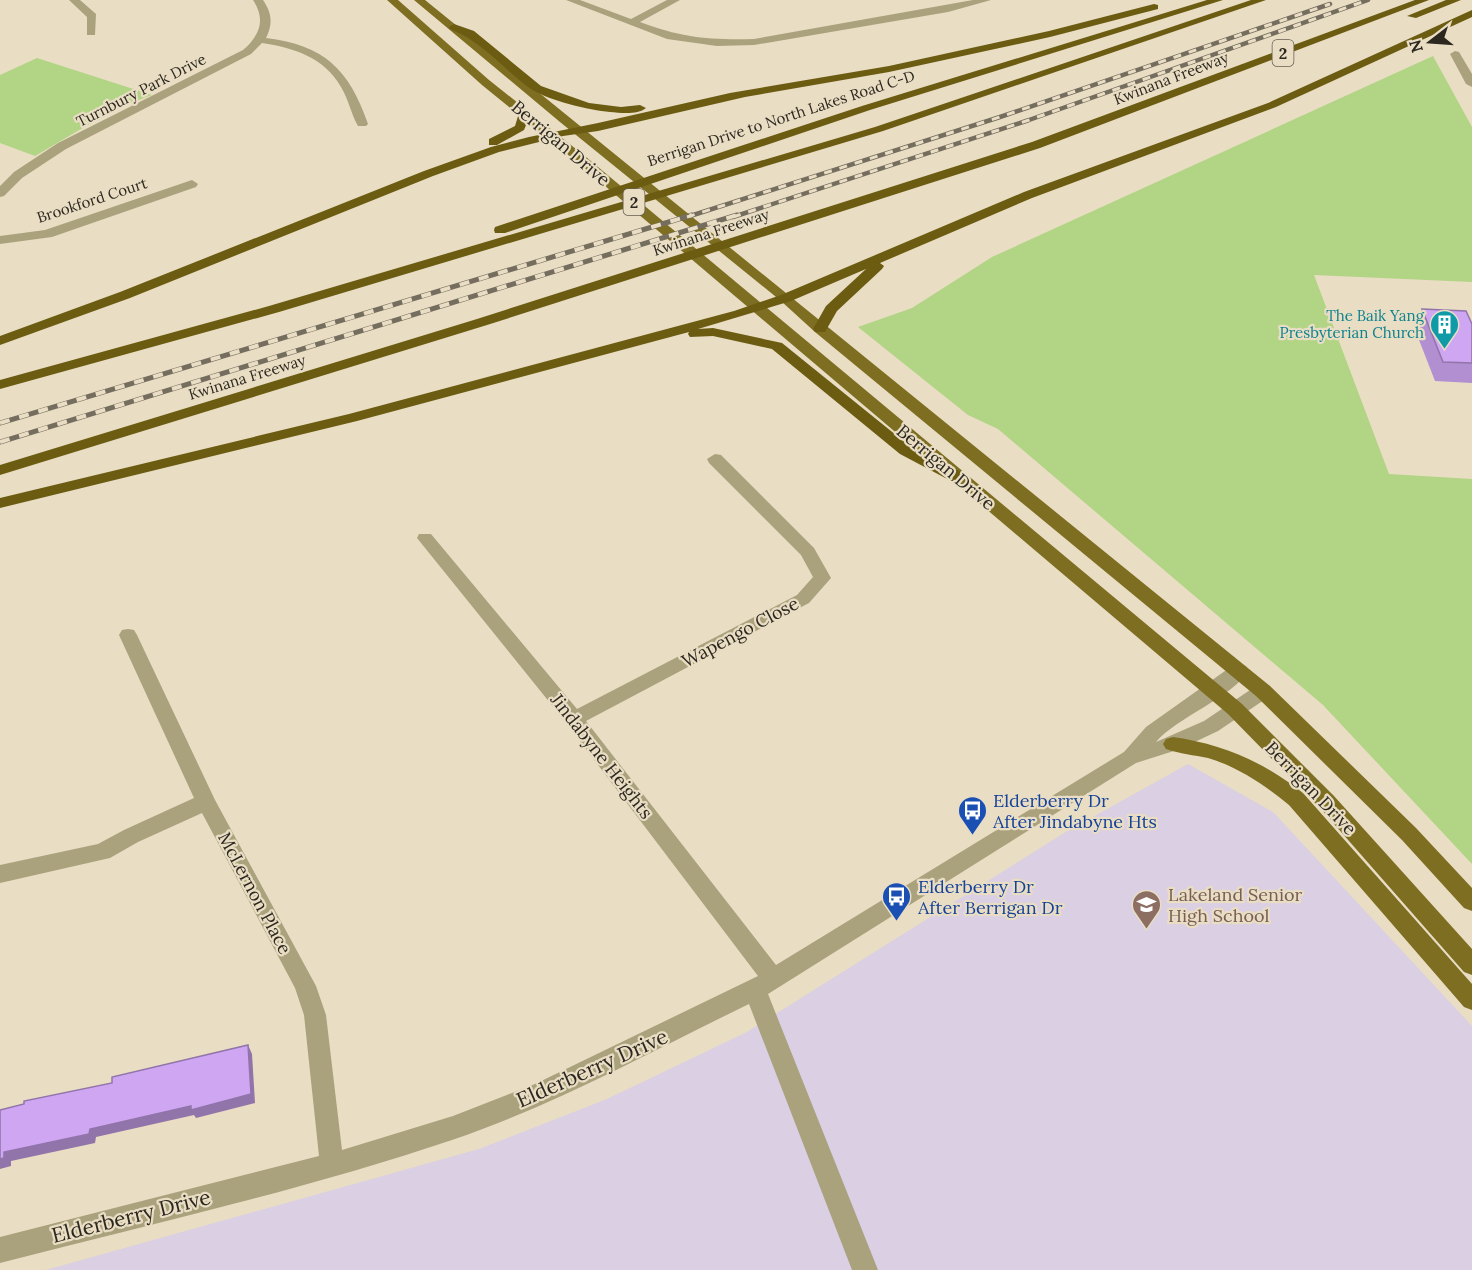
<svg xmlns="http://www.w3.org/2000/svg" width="1472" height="1270" viewBox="0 0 1472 1270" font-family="Lora,serif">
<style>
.education{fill:#dacfe3}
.green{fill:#b2d485}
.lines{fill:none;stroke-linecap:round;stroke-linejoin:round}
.minor{fill:#aaa27d;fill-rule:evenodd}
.major{fill:#7e6e21;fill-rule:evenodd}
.highway{fill:#6b5c11;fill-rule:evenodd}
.rail-far1-casing{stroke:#756d5e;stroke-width:4.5}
.rail-casing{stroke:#756d5e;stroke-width:5}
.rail-far1{stroke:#e9ddc4;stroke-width:3;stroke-dasharray:8;stroke-linecap:butt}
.rail{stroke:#e9ddc4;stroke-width:4;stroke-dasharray:10;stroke-linecap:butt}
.wall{fill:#b28fd0}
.shaded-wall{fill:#9174a9}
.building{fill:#cfa6f2;stroke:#9174a9;stroke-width:1.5}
.labels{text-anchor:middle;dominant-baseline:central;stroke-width:4.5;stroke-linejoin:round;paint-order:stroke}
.far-street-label{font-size:15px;fill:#2d281f;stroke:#e9ddc4}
.far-culture-label{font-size:15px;fill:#0d838f;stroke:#e9ddc4;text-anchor:end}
.shield{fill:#e9ddc4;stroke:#655e50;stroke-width:1.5}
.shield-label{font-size:16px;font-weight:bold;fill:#2d281f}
.street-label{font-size:18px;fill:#2d281f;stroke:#e9ddc4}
.transit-label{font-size:18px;fill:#164399;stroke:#e9ddc4;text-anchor:start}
.education-label{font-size:18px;fill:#785e54;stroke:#e9ddc4;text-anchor:start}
.near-street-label{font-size:21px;fill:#2d281f;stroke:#e9ddc4}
</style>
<rect width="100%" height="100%" fill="#e9ddc4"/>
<path class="education" d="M1188 764 1273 812 1472 1026V1270H46L479 1149 607 1099 747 1032 1064 833Z"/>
<path class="green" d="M1433 56 1472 127V282L1314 275 1389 474 1472 479V864L1323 705 998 429 968 415 858 327 912 308 992 257Z
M37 58 152 95 115 109 35 156 0 143V75Z"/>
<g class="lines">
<path class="minor" d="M69 0H80L96 14 95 35H87V17Z
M253 0H263C272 13 273 24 266 38 324 45 349 69 368 124L366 126H358C351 114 349 100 341 87 324 57 294 48 262 43L251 54 66 149 22 178 4 196 0 197V186L14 172 58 143 243 50C260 35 266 20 253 0Z
M566 0H580L631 19 667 0H680L640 22C683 38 709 40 754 39L973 0H991L948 12 754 45 717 46 667 39Z
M1455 51 1459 52 1472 74V87L1466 84 1450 54Z
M192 180 198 184 196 187 52 237 0 244V236L45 230Z
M715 454 721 455 814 548 831 578 809 603 586 721 776 965 1124 752 1146 727 1232 666 1239 664 1246 666 1248 671C1234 696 1176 718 1156 742L1204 721 1256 686 1263 684 1270 686 1272 691 1270 696 1218 731 1180 749 1136 763 768 994 878 1270H852L749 1004C652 1051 555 1105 452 1140 304 1190 151 1224 0 1263V1237L319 1156 304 1015 295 988 202 813 138 842 110 858 0 883V865L98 844 124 830 194 798 119 635 122 630 128 629 134 630 137 635 215 800 316 986 326 1015 342 1150 453 1116 535 1084 758 976 567 724 417 538 419 534H431L577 709 797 595 813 577 801 555 709 463 707 459Z"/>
<path class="major" d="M387 0H398L489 80 586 157 1242 704 1334 796 1472 949V975L1464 972 1320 808 1228 714 578 163 482 85Z
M414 0H425L1270 686 1416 828 1472 888V911L1464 908 1402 840 1256 696 815 332 781 301 560 122Z
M1173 737C1222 744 1264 762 1303 793L1472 984V1010L1464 1007 1289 805C1265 785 1238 767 1208 758 1194 755 1180 754 1166 749L1163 744 1166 739Z"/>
<path class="highway" d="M1207 0H1223L870 110 505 233H495L494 230 495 227 862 106Z
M1251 0H1266L883 131 279 312 0 389V380L269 306 875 127Z
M1415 0H1429L1040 148 487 325 0 475V465L477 319 1032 142Z
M1446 0H1461L1416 18 1407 16Z
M1154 4 1158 5V9L1050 37 889 72 745 97 598 131 563 136 499 152 433 176 130 298 0 345V336L120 292 424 171 491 147 529 137 598 123 730 93 889 66 1049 31Z
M1472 10V17L1276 107 1032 198 880 263 884 266 882 269 837 311 825 332H815L813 329 826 306 866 269 791 301 698 329 713 328 782 343 912 448 963 473 965 477 963 481H951L900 454 772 349 713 336 690 337 688 334 689 332 357 421 0 508V498L349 414 734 311 781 295 1024 192 1268 103Z
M454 24 474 31 541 86 589 103 621 107 640 105 646 108C638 115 621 113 610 112 589 110 550 101 531 89 504 70 482 41 450 29L449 27Z
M525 110 531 113 524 130 497 145H489V139L515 126 519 113Z"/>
<defs>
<path id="rail-far1" d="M687 217 1000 117 1330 4
M733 217 1029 120 1368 0"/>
<path id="rail" d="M0 423 692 215
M0 442 737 215"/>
</defs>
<use href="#rail-far1" class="rail-far1-casing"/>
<use href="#rail" class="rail-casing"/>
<use href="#rail-far1" class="rail-far1"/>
<use href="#rail" class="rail"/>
</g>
<path class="wall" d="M1422 309 1472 324V383L1435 381 1414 327Z"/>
<path class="shaded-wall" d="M248 1045 252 1054 255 1103 196 1118 194 1115 96 1137 95 1143 11 1161V1166L0 1169V1159L4 1152 90 1129Z"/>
<path class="building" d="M1422 309 1466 311 1472 324V363L1443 362Z
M248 1045 251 1094 191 1110V1106L90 1129 89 1134 4 1152V1158L0 1159V1110L24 1104V1101L112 1083V1077Z"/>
<defs>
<symbol id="building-pin" viewBox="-11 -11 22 30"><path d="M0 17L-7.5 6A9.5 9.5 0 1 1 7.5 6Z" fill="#0f9aa8" stroke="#e9ddc4"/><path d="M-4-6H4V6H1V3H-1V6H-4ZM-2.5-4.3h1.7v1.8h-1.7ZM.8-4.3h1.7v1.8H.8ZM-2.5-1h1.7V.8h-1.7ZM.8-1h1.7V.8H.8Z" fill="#fff"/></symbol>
<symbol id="bus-pin" viewBox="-11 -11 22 30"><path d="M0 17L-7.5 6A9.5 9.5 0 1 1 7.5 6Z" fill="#1a4fb4" stroke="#e9ddc4"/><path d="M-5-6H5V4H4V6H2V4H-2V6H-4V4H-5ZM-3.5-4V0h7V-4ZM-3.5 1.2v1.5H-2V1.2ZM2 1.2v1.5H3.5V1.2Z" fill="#fff"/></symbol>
<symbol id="school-pin" viewBox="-11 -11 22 30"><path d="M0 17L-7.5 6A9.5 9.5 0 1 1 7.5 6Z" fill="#8d6e63" stroke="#e9ddc4"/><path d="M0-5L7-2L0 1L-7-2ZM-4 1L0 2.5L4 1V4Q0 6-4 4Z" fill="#fff"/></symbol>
</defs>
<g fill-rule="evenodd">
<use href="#building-pin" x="1428" y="308" width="33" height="45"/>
<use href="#bus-pin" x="956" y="794" width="33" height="45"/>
<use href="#bus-pin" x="880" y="880" width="33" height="45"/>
<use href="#school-pin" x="1130" y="888" width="33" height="45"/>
</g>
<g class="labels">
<g class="far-street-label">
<text transform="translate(1171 78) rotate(-21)">Kwinana Freeway</text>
<text transform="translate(141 90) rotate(-27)">Turnbury Park Drive</text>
<text transform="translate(781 118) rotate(-18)">Berrigan Drive to North Lakes Road C-D</text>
<text transform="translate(92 200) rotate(-18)">Brookford Court</text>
<text transform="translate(711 232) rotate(-18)">Kwinana Freeway</text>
<text transform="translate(247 377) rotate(-17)">Kwinana Freeway</text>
</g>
<g class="far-culture-label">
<text x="1424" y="315">The Baik Yang<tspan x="1424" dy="17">Presbyterian Church</tspan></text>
</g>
<g class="shield">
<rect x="1272.5" y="40" width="21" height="26" rx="4.5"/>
<rect x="623.5" y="189" width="21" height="26" rx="4.5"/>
</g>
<g class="shield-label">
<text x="1283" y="53">2</text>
<text x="634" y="202">2</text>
</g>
<g class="street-label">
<text transform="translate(561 143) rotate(40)">Berrigan Drive</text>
<text transform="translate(946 467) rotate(40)">Berrigan Drive</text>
<text transform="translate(740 632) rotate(-28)">Wapengo Close</text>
<text transform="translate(602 756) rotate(52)">Jindabyne Heights</text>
<text transform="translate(1311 788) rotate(46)">Berrigan Drive</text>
<text transform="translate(255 893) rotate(62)">McLernon Place</text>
</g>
<g class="transit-label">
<text x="993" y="800">Elderberry Dr<tspan x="993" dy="21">After Jindabyne Hts</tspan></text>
<text x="918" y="886">Elderberry Dr<tspan x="918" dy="21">After Berrigan Dr</tspan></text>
</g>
<g class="education-label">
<text x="1168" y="894">Lakeland Senior<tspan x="1168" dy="21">High School</tspan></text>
</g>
<g class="near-street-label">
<text transform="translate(592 1068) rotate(-24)">Elderberry Drive</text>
<text transform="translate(131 1216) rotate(-14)">Elderberry Drive</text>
</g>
</g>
<g transform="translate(1430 42) rotate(253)" stroke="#e9ddc4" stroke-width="4.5" paint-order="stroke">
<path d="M0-4.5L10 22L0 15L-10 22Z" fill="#2d281f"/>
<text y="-9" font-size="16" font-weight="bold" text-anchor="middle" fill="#2d281f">N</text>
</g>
</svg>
